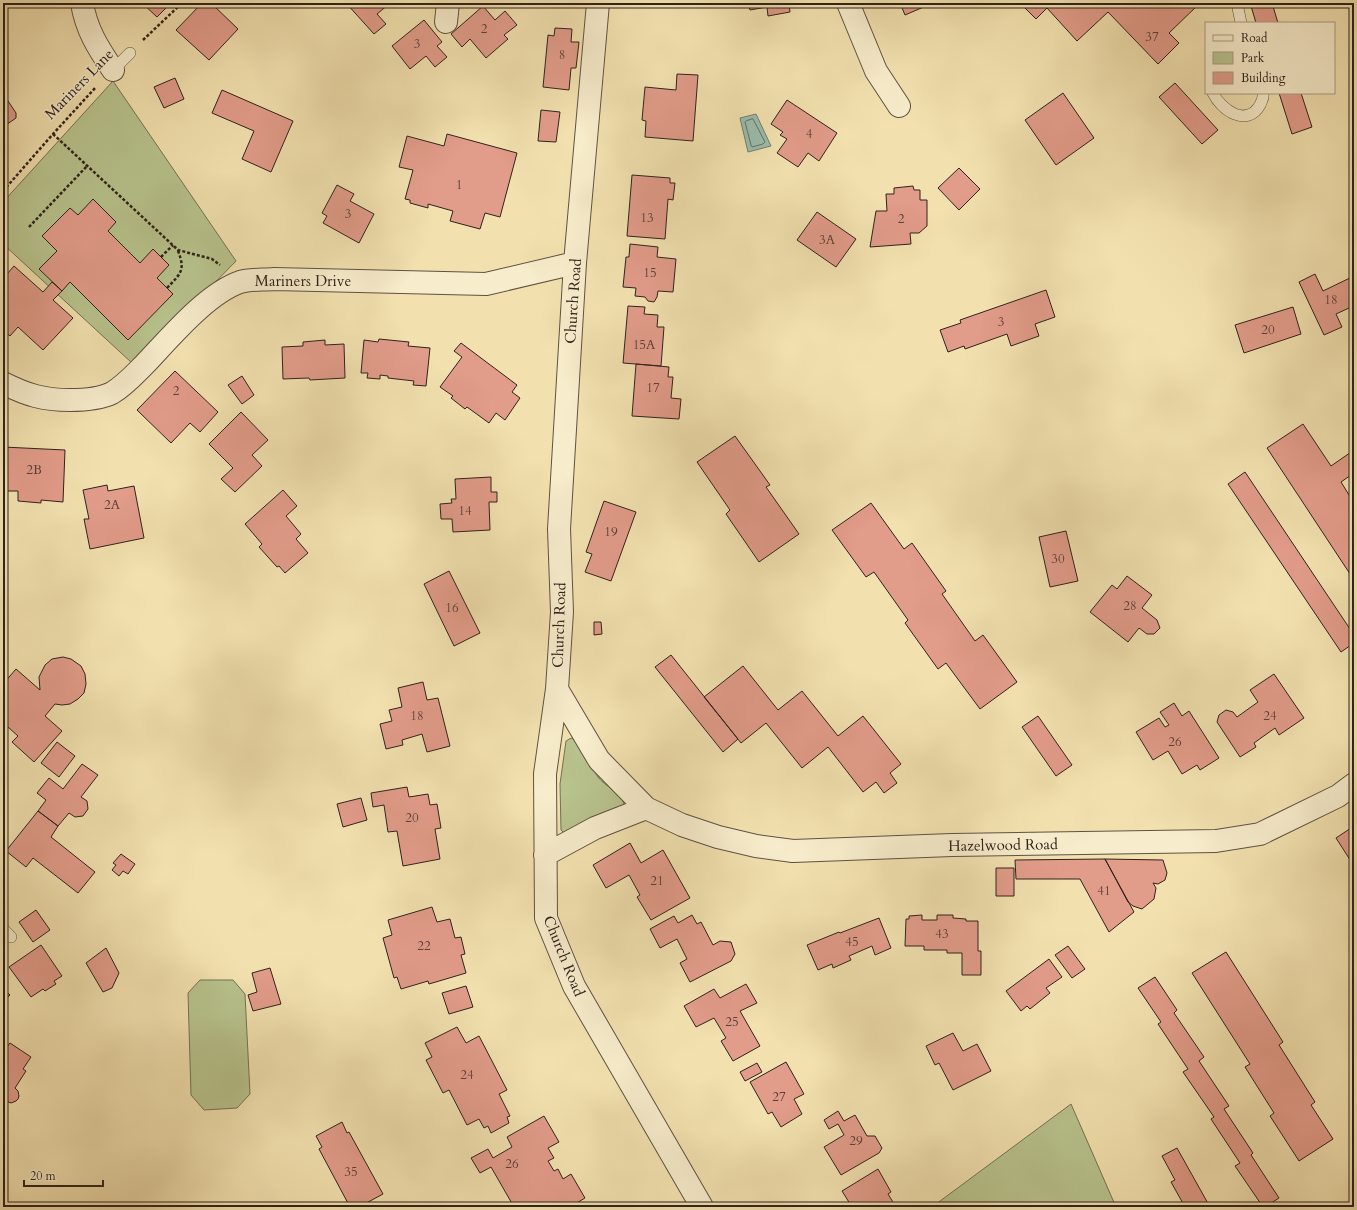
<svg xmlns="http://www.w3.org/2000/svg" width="1357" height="1210" viewBox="0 0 1357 1210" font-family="Cardo,serif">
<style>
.green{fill:#b8c38d;stroke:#737255}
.water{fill:#9bbdad;stroke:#6f7f73}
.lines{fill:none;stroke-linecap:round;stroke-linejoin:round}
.shore{stroke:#647065;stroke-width:1}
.building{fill:#e29c8a;stroke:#2e221d}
.service-casing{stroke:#5f5242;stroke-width:12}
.minor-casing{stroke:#5f5242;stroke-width:24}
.path{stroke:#2e221d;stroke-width:2.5;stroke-dasharray:3 2;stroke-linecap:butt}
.service{stroke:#f7eccb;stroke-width:11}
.minor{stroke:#f7eccb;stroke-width:22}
.labels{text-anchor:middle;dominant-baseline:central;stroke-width:3;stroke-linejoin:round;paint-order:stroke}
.number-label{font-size:13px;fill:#5b4038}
.street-label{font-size:15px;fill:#2e221d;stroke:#f7eccb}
</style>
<rect width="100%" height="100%" fill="#f2e1af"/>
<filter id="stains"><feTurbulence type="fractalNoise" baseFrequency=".005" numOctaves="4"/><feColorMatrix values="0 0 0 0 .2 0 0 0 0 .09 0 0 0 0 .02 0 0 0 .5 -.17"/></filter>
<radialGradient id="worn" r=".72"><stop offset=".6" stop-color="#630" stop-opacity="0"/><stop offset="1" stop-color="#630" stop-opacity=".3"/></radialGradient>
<path class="green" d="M113 81 236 261 196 302 132 363 3 244V202Z
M571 738C586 744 589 765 598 777 605 787 621 791 624 804L621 808 564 833 561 830 560 784 566 741Z
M200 980H233L245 994 250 1094 237 1108 204 1110 191 1095 188 993Z
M1071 1104 1116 1207H932Z"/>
<path class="water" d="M756 114 771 146 748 152 740 118Z"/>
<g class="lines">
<path class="shore" d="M753 119 765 142 763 144 752 147 751 145 745 122 746 121Z"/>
</g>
<path class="building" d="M142 3H171L157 17Z
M202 3H211L238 29 209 60 176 30Z
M346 3H388L389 4 377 14 386 24 374 34Z
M748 3H789L790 12 768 16 767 7 750 10Z
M900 3H933L905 15Z
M1020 3H1200L1169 33 1179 43 1158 64 1108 12 1077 41 1047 8 1036 19Z
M1259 3H1272L1278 23H1256L1251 6Z
M483 6 495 20 505 11 517 25 504 35 508 39 486 58 470 39 462 47 451 34Z
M424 20 442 42 437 46 447 57 435 67 426 56 410 69 392 46Z
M555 28 572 29 571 42H579L576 68H571L569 90 543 87 548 35 554 36Z
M677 74 698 75 693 141 645 137 646 121 642 120 645 87 676 90Z
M175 78 184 99 164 108 154 87Z
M1175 83 1218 130 1202 144 1159 97Z
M222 90 293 121 271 172 242 159 254 131 212 113Z
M1063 93 1094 138 1056 165 1025 120Z
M1279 93H1301L1312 127 1292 134Z
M3 98H6L16 113V118L3 127Z
M787 100 837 133 819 161 808 153 798 167 777 153 787 139 780 135 783 132 771 124Z
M541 110 560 112 556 142 538 141Z
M447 134 517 153 500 217 485 213 480 229 450 221 453 211 428 204V208L410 203V200L405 199 413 170 399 167 407 136 444 146Z
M959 168 980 189 959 210 938 188Z
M632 175 670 178V183H675L673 200 668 199 665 239 627 236Z
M337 185 354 194 350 201 374 214 359 243 323 223 327 216 322 213Z
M913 186 914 190H920V200H927V226L919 233H910L911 244 870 247 876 211H887L886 194H894V188Z
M93 199 116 222 108 231 140 263 153 249 169 265 157 278 173 294 128 340 70 282 62 291 39 269 57 251 42 236 70 208 78 215Z
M817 212 856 239 836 267 797 240Z
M630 244 658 247 657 257 676 259 673 292 658 291 657 297 654 302 648 301 645 297 635 296 636 288 623 287 626 257H629Z
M14 266 43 292 52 282 62 291 53 300 73 318 43 350 18 327 10 336 3 330V273L6 275Z
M1315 274 1323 291 1354 276V309L1350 311 1349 308 1336 314 1342 327 1324 335 1299 282Z
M1046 290 1055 317 1035 324 1039 336 1011 346 1007 334 965 349 964 346 948 352 940 330 961 323 960 320Z
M628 306 645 307 644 314 658 315 657 327H664L661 366 623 363Z
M1293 307 1301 334 1244 353 1235 325Z
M379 339 409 342 408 346 430 348 426 386 413 385 414 381 388 378V376L380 375V379L367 378 368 373H361L364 340 378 342Z
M325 340V345L344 344 345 378 310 380 309 378 283 379 282 347 303 346V342Z
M461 343 517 385 512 392 520 398 505 420 496 413 489 423 467 407 465 409 451 398 453 396 440 387 462 357 454 351Z
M636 364 669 367 668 377H673L671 398 681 399 679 419 632 416Z
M175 371 218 412 200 432 190 423 171 443 137 410Z
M242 376 254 395 242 404 228 385Z
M241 412 268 440 252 455 262 466 235 492 221 479 233 468 209 444Z
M1303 424 1331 466 1354 450V473L1341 482 1354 503V580L1267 448Z
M735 436 770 485 766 487 799 534 759 562 726 514 730 510 697 462Z
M3 447 65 450 63 502 41 500V503L18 501V491H3Z
M1245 472 1354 635V643L1341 652 1228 484Z
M491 477V492H497V502H489L490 530 453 532 452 519H441L440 504 452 503 451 499H456L455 479Z
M107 485 108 491 134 486 144 538 90 549 84 519H89L83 490Z
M283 490 297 506 286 516 301 534 296 539 308 553 285 573 279 566 277 567 259 547 262 544 245 524Z
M604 501 636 512 611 581 585 572 592 554 586 552Z
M871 503 904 549 912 543 946 591 942 594 975 641 983 635 1017 682 980 709 946 663 938 669 905 623 908 620 874 572 866 577 832 530Z
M1066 531 1078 581 1050 587 1039 537Z
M449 571 480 633 454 646 424 584Z
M1127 576 1152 595 1142 608 1157 620 1160 628 1154 634H1147L1139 628 1128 642 1090 612 1112 585 1117 589Z
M594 622H601L602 634 594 635Z
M671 655 738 739 723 752 655 667Z
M63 657 71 659 81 666 85 674 86 684 84 693 78 699 70 704 62 705 55 704 45 716 62 731 34 762 12 742 18 736 8 727 3 733V684L16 669 40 690 39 677 45 665 52 659Z
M743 666 778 710 802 691 838 736 863 716 901 764 890 773 897 783 884 793 876 782 863 792 828 747 802 768 766 723 741 743 704 697Z
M1274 674 1304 718 1279 735 1275 728 1254 743 1256 747 1240 757 1217 722 1219 715 1226 710 1233 712 1237 717 1258 702 1250 690Z
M423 682 427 700 438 698 450 746 427 752 422 734 402 740 403 745 386 749 380 724 392 721 389 710 402 707 398 688Z
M1174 703 1182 716 1189 711 1219 758 1200 770 1197 765 1182 774 1168 751 1153 760 1136 732 1159 718 1165 727 1169 725 1160 712Z
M1038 716 1072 765 1056 776 1022 727Z
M57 742 75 756 59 777 41 763Z
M82 764 98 775 81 797 87 801 88 809 83 816 75 817 69 813 58 826 38 811 46 800 37 793 49 778 63 789Z
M407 787 409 797 428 794 430 805 437 804 441 828 435 829 440 859 403 866 397 831 388 832 384 805 373 807 371 793Z
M361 798 367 820 343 827 337 804Z
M38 811 58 826 51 837 95 872 78 893 33 858 26 867 6 851Z
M1354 826V866L1336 838Z
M630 843 641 863 663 850 690 898 651 920 637 897 640 895 629 875 606 888 593 865Z
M121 854 135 864 128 874 123 871 119 876 112 870 116 865 113 863Z
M1105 859 1134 912 1109 932 1080 879H1016L1015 860Z
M1105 859 1163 860 1167 873 1165 880 1158 884 1153 883 1156 888 1154 899 1142 909 1133 906 1128 902Z
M996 868H1014V896H996Z
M432 907 437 922 450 919 455 938 461 937 465 954 461 955 466 973 429 984 428 981 401 989 397 977 394 978 383 938 392 935 388 920Z
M36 910 50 930 33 942 19 922Z
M692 915 697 924 701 922 713 945 720 941 731 942 735 954 731 961 690 982 680 963 687 959 677 939 660 948 650 929 674 916 678 923Z
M922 915V920H937V915H953V918L966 919V921H978V951H981V975H962V953H947V950H924V946H905L906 919H909V916Z
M879 918 891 948 875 955 872 946 849 956 851 960 833 968 832 964 818 970 807 945 839 932 840 933Z
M41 945 62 976 54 981 56 984 45 991 43 989 31 997 9 967Z
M1068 946 1085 969 1072 978 1055 955Z
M106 948 119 973 112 988 103 992 86 963Z
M1226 952 1283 1042 1279 1045 1315 1102 1311 1105 1333 1139 1299 1161 1270 1116 1274 1113 1245 1067 1250 1064 1192 973Z
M1049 959 1062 977 1046 988 1050 993 1030 1009 1027 1006 1021 1011 1006 991Z
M270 968 281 1004 253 1011 248 995 257 992 252 973Z
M1155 977 1177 1010 1174 1013 1204 1057 1199 1061 1229 1106 1224 1109 1253 1153 1251 1155 1279 1198 1265 1207H1263L1235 1166 1240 1163 1211 1119 1214 1117 1183 1072 1188 1069 1158 1024 1161 1022 1138 988Z
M746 984 757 1003 740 1011 760 1046 733 1061 721 1041 726 1038 714 1018 696 1027 684 1006 714 989 720 998Z
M466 986 473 1007 449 1014 442 993Z
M3 989 10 995 3 1002Z
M457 1027 466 1043 479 1036 507 1090 499 1094 510 1116 507 1117 509 1123 491 1133 488 1126 484 1128 479 1119 467 1125 449 1090 443 1093 426 1060 432 1057 425 1043Z
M953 1033 963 1051 977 1044 991 1071 953 1090 939 1063 935 1065 926 1046Z
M10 1043 31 1057 23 1069 26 1071 15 1088 18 1091 19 1096 18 1099 16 1101 11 1103 6 1101 3 1105V1052Z
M786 1062 804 1094 794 1099 802 1114 781 1127 772 1112 768 1114 750 1082Z
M757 1063 762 1072 745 1081 740 1072Z
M838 1111 844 1121 855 1115 867 1136H875L882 1148 879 1153 841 1175 824 1147 844 1135 838 1124 829 1129 824 1120Z
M544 1116 559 1142 548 1148 554 1158 548 1161 554 1171 558 1169 563 1179 571 1174 585 1198 570 1207H521L519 1204 514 1207 491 1167 480 1173 471 1158 488 1149 493 1158 512 1147 507 1137Z
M342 1122 347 1133 349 1132 383 1194 359 1207H350L319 1149 322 1147 316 1136Z
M1177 1148 1210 1207H1185L1171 1182 1175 1180 1162 1156Z
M878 1169 891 1192 888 1194 896 1207H852L842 1191Z"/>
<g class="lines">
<defs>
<path id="service" d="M1237 3 1241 23
M113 70 130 53
M1213 93C1221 110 1247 128 1260 105 1262 100 1264 98 1263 93
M3 929 11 937"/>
<path id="minor" d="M82 3C86 29 98 48 113 70
M598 3 575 263 559 529 562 612 557 689 545 774 546 918 574 986 702 1207
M848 3 876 71 899 106
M446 22 448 3
M3 383C27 395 43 400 70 400 83 400 100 399 112 393 124 386 134 375 144 365 169 339 206 294 240 282 250 279 263 280 274 279L486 284 575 263
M557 689 599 760 646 808 682 825 718 837 756 846 793 851 952 845 1216 841 1260 834 1338 796 1354 784
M545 855 595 828 646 808"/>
</defs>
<use href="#service" class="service-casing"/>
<use href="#minor" class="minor-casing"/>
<path class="path" d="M143 40 182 3
M53 134 178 250 212 259 220 265
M3 191 53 134 96 87
M29 227 88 165
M161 257 173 245
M167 288C180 274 186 271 178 251"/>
<use href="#service" class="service"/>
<use href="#minor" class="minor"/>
</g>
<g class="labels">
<g class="number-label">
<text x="484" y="29">2</text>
<text x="1152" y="37">37</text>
<text x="417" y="44">3</text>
<text x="562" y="55">8</text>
<text x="809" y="134">4</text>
<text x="459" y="185">1</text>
<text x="348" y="214">3</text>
<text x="647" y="218">13</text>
<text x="901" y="219">2</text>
<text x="827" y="240">3A</text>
<text x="650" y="273">15</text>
<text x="1331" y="300">18</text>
<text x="1001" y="322">3</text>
<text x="1268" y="330">20</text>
<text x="644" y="345">15A</text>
<text x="653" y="388">17</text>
<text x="176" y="391">2</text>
<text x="34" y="470">2B</text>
<text x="112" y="505">2A</text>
<text x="465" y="511">14</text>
<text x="611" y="532">19</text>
<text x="1058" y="559">30</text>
<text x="1130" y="606">28</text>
<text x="452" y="608">16</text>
<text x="417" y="716">18</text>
<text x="1270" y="716">24</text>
<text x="1175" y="742">26</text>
<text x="412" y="818">20</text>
<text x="657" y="881">21</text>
<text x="1104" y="891">41</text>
<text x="942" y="934">43</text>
<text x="852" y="942">45</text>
<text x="424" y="946">22</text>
<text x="732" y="1022">25</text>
<text x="467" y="1075">24</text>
<text x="779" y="1097">27</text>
<text x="856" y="1141">29</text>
<text x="512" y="1164">26</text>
<text x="351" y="1172">35</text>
</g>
<g class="street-label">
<text transform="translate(79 84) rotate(-46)">Mariners Lane</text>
<text x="303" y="281">Mariners Drive</text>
<text transform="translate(573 301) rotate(-86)">Church Road</text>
<text transform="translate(559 625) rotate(-88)">Church Road</text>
<text transform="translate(1003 845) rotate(-1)">Hazelwood Road</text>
<text transform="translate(564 956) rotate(68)">Church Road</text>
</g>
</g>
<rect width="1357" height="1210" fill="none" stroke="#f2e1af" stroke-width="16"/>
<rect x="4" y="4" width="1349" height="1202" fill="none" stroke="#2e221d" stroke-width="2"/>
<rect x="8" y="8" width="1341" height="1194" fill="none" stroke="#2e221d"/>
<rect x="1205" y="22" width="130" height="72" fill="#f7eccb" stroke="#a79b85"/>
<rect x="1213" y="35" width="20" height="6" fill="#f7eccb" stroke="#a79b85"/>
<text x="1241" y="42" font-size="12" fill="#2e221d">Road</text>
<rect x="1213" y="52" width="20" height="12" fill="#b8c38d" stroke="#a79b85"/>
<text x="1241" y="62" font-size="12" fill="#2e221d">Park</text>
<rect x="1213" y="72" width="20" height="12" fill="#e29c8a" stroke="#a79b85"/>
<text x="1241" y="82" font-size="12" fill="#2e221d">Building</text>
<path d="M24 1180v6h79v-6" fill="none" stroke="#2e221d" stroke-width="2"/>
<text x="30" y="1180" font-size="12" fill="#2e221d" stroke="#f7eccb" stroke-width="3" paint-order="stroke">20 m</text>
<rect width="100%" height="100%" filter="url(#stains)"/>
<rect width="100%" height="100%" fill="url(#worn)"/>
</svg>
